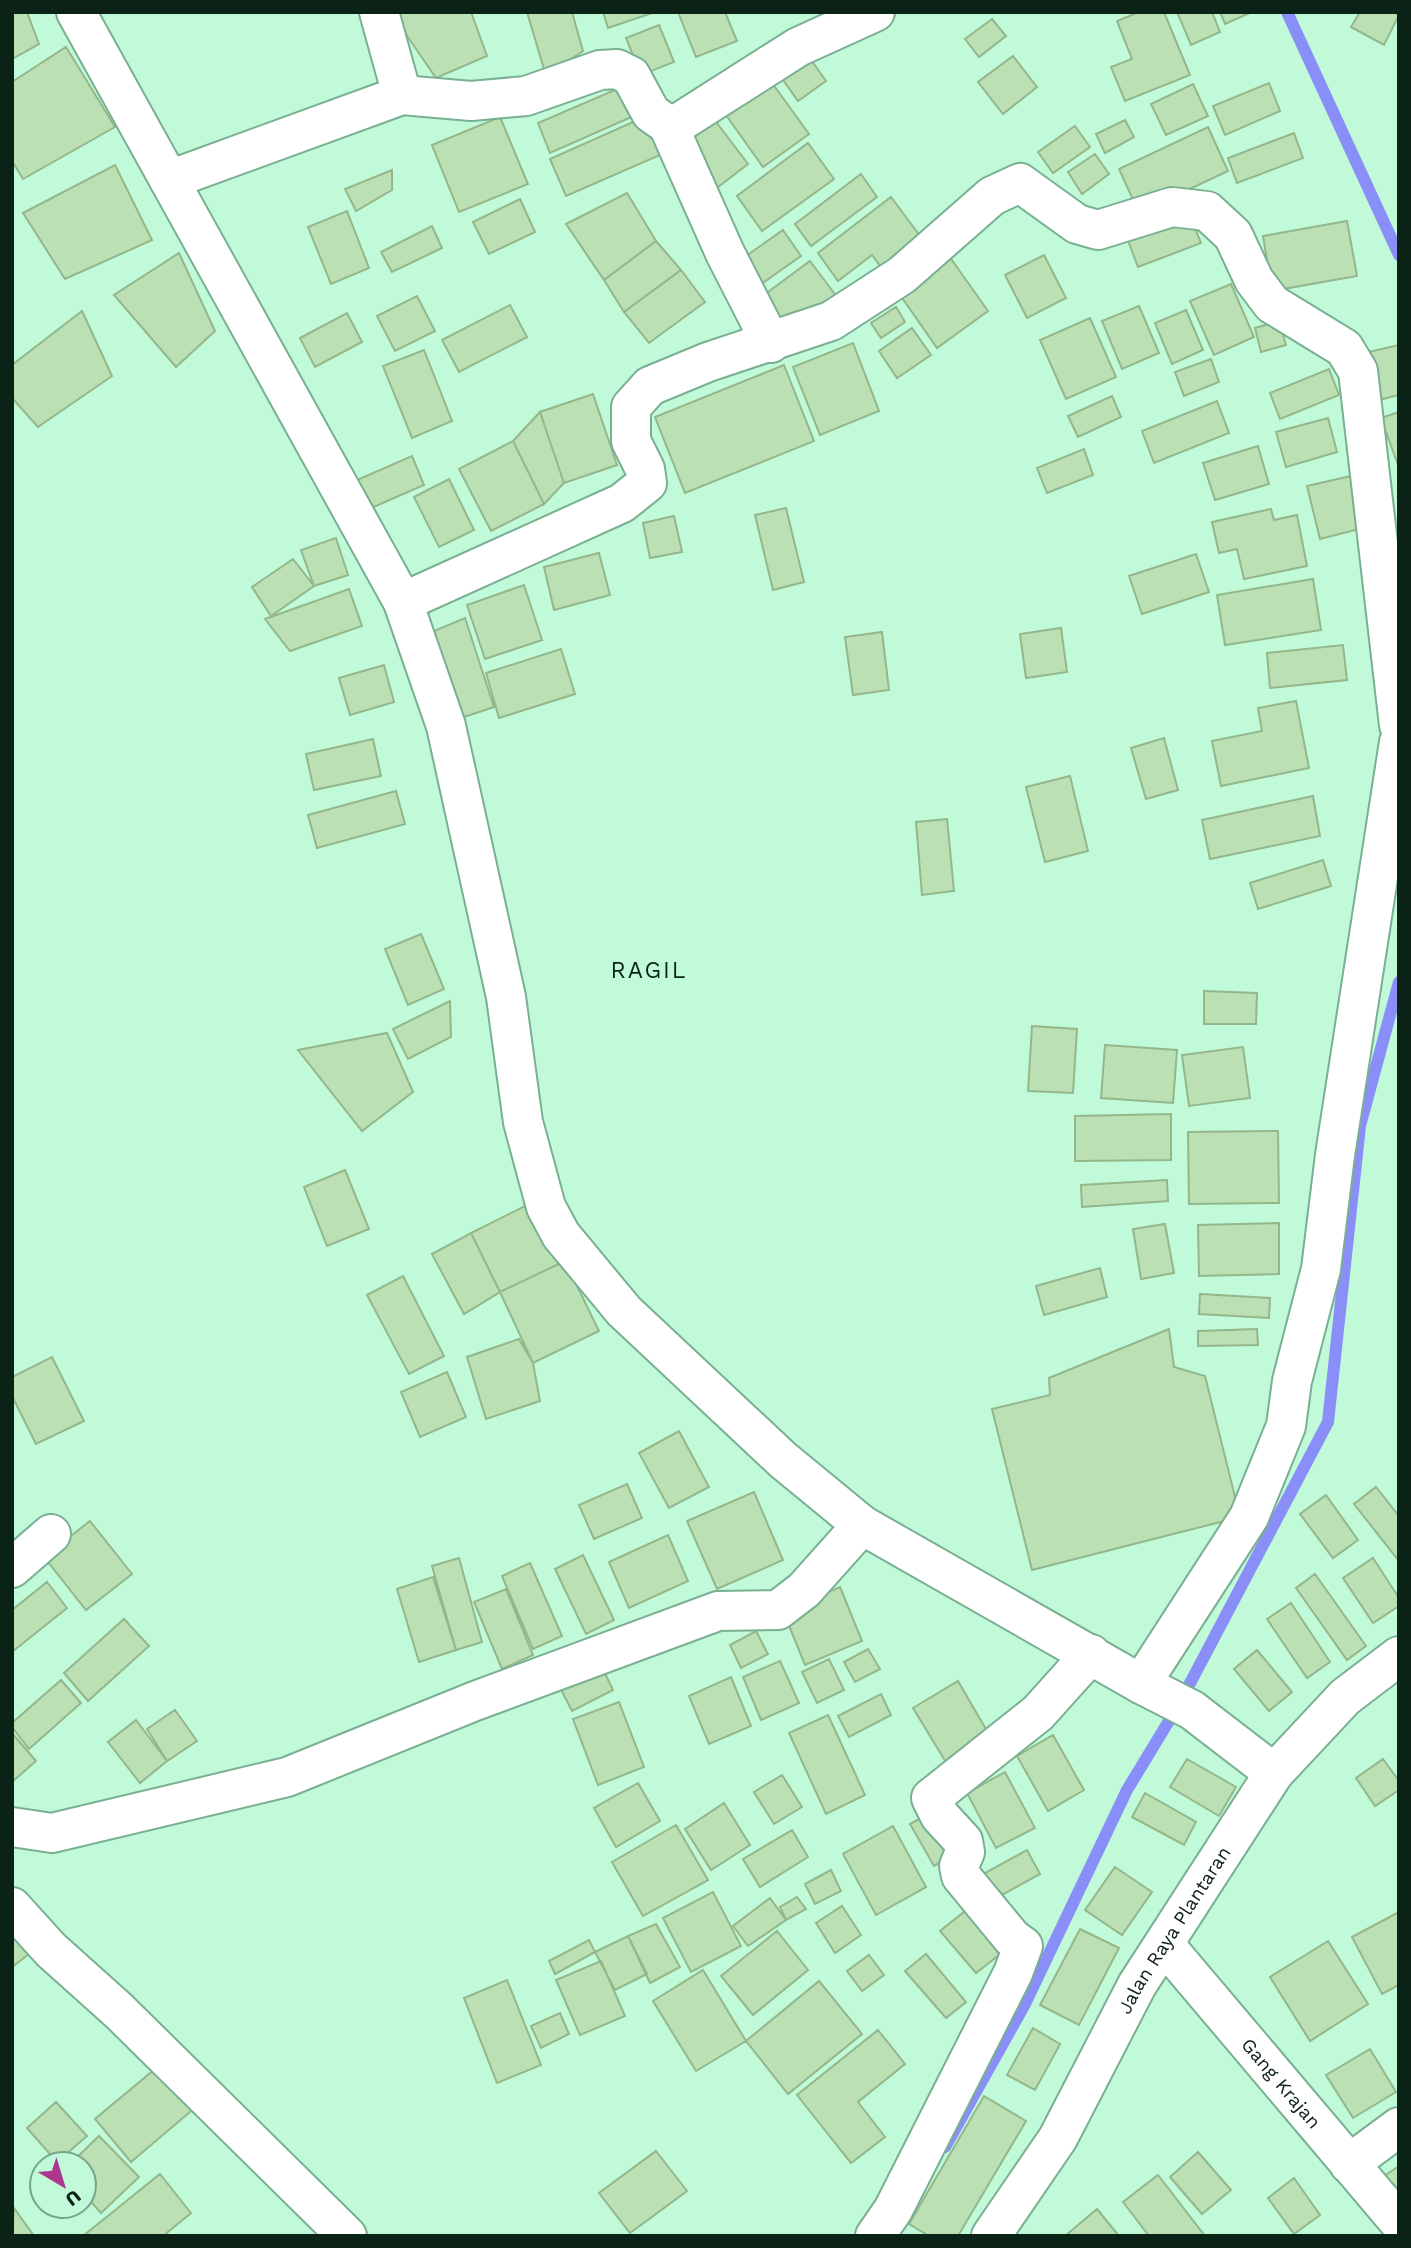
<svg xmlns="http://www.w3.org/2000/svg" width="1411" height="2248" viewBox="0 0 1411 2248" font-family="'Work Sans',sans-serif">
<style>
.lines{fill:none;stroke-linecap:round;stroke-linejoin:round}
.stream{stroke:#8a8ef8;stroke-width:12}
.building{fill:#bbe0b3;stroke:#93b78b;stroke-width:2}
.street-casing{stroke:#79b092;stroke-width:42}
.secondary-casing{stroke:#79b092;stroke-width:42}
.street{stroke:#fff;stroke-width:38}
.secondary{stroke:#fff;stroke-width:38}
.labels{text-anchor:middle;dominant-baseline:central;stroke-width:6;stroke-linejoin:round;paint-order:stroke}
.street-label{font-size:19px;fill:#0b2216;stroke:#c0fad9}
.quarter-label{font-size:23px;letter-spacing:2px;fill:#0b2216;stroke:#c0fad9}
</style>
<rect width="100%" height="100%" fill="#c0fad9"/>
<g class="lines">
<path class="stream" d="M1287 12 1399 255
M945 2147 1025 2004 1127 1790 1178 1706 1328 1422 1360 1126 1399 982"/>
</g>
<path class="building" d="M12 12H27L39 44 12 59Z
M396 12H471L487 56 436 78 392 14Z
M527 12H572L583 51 546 76Z
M603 12H655L608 28Z
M678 12H725L737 41 696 57Z
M1139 12H1164L1190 75 1125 101 1111 67 1132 59 1117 21Z
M1177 12H1212L1220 32 1191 45Z
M1220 12H1252L1225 24Z
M1360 12H1393L1399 15 1384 45 1351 27Z
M992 19 1006 36 979 57 965 39Z
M659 25 674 62 641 75 626 38Z
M66 47 115 127 23 179 12 161V82Z
M804 50 826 81 798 101 776 70Z
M1013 56 1037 87 1003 114 978 82Z
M767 76 809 134 763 167 721 108Z
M1269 83 1280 111 1225 135 1213 106Z
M1193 84 1208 116 1166 135 1151 104Z
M624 86 636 115 550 153 538 123Z
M500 117 528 184 459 212 432 145Z
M644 117 660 155 566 196 550 159Z
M714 119 748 164 718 187 684 141Z
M1125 120 1134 137 1105 153 1096 134Z
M1075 126 1090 147 1053 173 1038 152Z
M1208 127 1228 171 1139 213 1119 169Z
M1294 133 1303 158 1237 183 1228 158Z
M808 143 834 179 762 231 737 196Z
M1095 154 1109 174 1082 194 1068 172Z
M115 165 152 240 65 279 23 213Z
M392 170V190L356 211 345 189Z
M861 174 877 197 811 246 795 224Z
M627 193 656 241 604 280 566 224Z
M891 197 929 248 889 278 872 255 838 281 818 253Z
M520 199 535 232 489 254 473 222Z
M347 211 369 268 331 284 308 227Z
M1188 211 1201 243 1138 267 1126 235Z
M1347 221 1357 276 1272 291 1263 236Z
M432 226 442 248 392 272 381 252Z
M783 230 801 256 757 287 739 261Z
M656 241 681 270 624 312 604 280Z
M179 253 215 331 176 367 114 295Z
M1044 255 1066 298 1027 318 1005 275Z
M949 256 988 311 937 348 898 292Z
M810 261 840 301 794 336 764 295Z
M681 270 705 302 649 343 624 312Z
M1231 284 1254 337 1214 355 1190 301Z
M417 296 435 331 395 351 377 316Z
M510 305 527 337 459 372 442 340Z
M1139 306 1159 353 1122 369 1102 321Z
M896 307 905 322 881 338 871 323Z
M1186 310 1203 350 1172 364 1155 323Z
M82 311 112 376 38 427 12 398V365Z
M347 313 362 342 315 367 300 338Z
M1090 318 1116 377 1066 399 1040 340Z
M1279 321 1286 345 1261 352 1255 328Z
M912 328 931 355 897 378 879 351Z
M853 343 879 411 820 435 793 367Z
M1399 345V395L1375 401 1364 353Z
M424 350 452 421 412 438 383 366Z
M1211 359 1219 382 1184 396 1175 372Z
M784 365 814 441 685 493 655 417Z
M1329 369 1339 395 1280 419 1270 393Z
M593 394 617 465 564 483 540 412Z
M1112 396 1121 417 1078 437 1068 416Z
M1217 401 1229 433 1154 463 1142 431Z
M540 412 564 483 544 504 513 441Z
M1399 412V468L1381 418Z
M1328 418 1337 452 1286 467 1276 432Z
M513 441 544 504 491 531 459 469Z
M1258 446 1269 484 1215 500 1203 463Z
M1084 449 1093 475 1047 493 1037 468Z
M412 456 424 485 369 509 357 480Z
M1351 476 1363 528 1320 539 1307 486Z
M449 479 474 530 439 547 414 497Z
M786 508 804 582 773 590 755 515Z
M1271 509 1274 520 1297 515 1307 566 1244 579 1237 549 1219 553 1212 522Z
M674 516 682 552 650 558 643 523Z
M336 538 348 575 314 586 301 550Z
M599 553 610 595 554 610 544 567Z
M1196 554 1209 592 1142 614 1129 576Z
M293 559 314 586 271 616 252 587Z
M1313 579 1321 630 1225 645 1217 595Z
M524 585 542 640 485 659 467 605Z
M349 589 362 626 290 651 265 619Z
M465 618 494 707 455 720 429 633Z
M1061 628 1067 672 1026 678 1020 634Z
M882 632 889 690 853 695 845 637Z
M1343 645 1347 680 1270 688 1267 653Z
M561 649 575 694 499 718 486 673Z
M384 665 394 702 350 715 339 678Z
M1296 701 1309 768 1221 786 1212 741 1262 731 1258 708Z
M1164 738 1178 790 1146 799 1131 748Z
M373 739 381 776 314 790 306 754Z
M1070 776 1088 851 1045 862 1026 787Z
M396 791 405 824 317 848 308 815Z
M1313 796 1320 836 1210 859 1202 820Z
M947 819 954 891 922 895 916 822Z
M1323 860 1331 886 1258 909 1250 883Z
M421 934 444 989 408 1005 385 949Z
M1204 991 1257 993 1256 1024H1204Z
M450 1001 451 1037 408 1059 393 1029Z
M1032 1026 1077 1029 1073 1093 1028 1091Z
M387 1033 413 1092 362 1131 298 1050Z
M1105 1045 1177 1050 1173 1103 1101 1098Z
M1243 1047 1250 1098 1189 1106 1182 1055Z
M1171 1114V1160L1075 1161V1116Z
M1278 1131 1279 1203 1189 1204 1188 1132Z
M345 1170 369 1229 327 1246 304 1187Z
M1167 1180 1168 1201 1082 1207 1081 1185Z
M535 1201 565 1261 500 1292 471 1233Z
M1279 1223V1274L1199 1276 1198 1225Z
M1165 1224 1174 1273 1141 1279 1133 1229Z
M471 1233 500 1292 464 1314 432 1254Z
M565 1261 599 1331 533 1363 500 1292Z
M1100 1268 1107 1297 1044 1315 1036 1286Z
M403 1276 444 1356 409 1374 367 1295Z
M1200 1294 1270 1298 1269 1318 1199 1314Z
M1169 1329 1174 1367 1205 1376 1240 1517 1032 1570 992 1409 1050 1395 1049 1378Z
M1257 1329 1258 1345 1198 1346V1331Z
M519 1339 533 1363 540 1401 486 1419 467 1357Z
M52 1357 84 1421 36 1444 12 1396V1377Z
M447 1372 466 1417 420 1437 401 1392Z
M679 1431 709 1487 669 1508 639 1453Z
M627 1484 642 1518 594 1539 579 1505Z
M1376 1487 1399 1516V1561L1354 1504Z
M754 1492 783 1560 717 1589 687 1521Z
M1326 1495 1358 1540 1333 1558 1300 1514Z
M90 1521 132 1574 86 1610 44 1557Z
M668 1535 688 1581 629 1608 609 1562Z
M583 1555 614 1620 586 1634 555 1569Z
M459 1558 482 1642 456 1650 432 1566Z
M1373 1558 1399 1598V1606L1373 1623 1343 1578Z
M530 1563 562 1636 533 1649 502 1576Z
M1315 1574 1366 1646 1347 1660 1296 1588Z
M433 1577 456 1650 419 1662 397 1589Z
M47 1582 67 1608 12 1652V1610Z
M840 1587 862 1641 805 1665 783 1611Z
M506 1589 533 1655 502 1669 474 1602Z
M1291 1603 1330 1662 1307 1678 1267 1619Z
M124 1619 149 1646 88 1701 64 1673Z
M756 1631 768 1654 741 1668 730 1645Z
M868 1649 880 1669 855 1682 844 1662Z
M1257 1650 1292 1692 1269 1711 1234 1669Z
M829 1659 844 1690 817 1703 802 1672Z
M599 1661 613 1690 572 1711 557 1682Z
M780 1661 799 1703 761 1720 743 1677Z
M731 1677 751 1726 709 1744 689 1696Z
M61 1680 81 1703 29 1749 12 1727V1723Z
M958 1681 991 1738 947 1764 913 1708Z
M881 1694 891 1715 849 1737 838 1716Z
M619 1702 644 1767 598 1785 573 1719Z
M175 1710 197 1741 167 1761 147 1729Z
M828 1715 865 1795 826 1814 789 1733Z
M136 1720 167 1761 140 1783 108 1742Z
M12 1733 36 1761 12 1782Z
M1053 1735 1084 1790 1048 1811 1017 1756Z
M1187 1759 1236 1787 1219 1816 1170 1787Z
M1383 1759 1399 1781V1790L1375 1806 1356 1778Z
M1005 1772 1035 1828 996 1848 967 1793Z
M782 1775 802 1807 774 1824 754 1792Z
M638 1783 660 1821 616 1847 594 1808Z
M1145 1793 1196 1822 1184 1845 1132 1817Z
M724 1803 750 1845 711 1870 685 1829Z
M936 1810 960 1852 934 1866 910 1824Z
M676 1825 708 1880 643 1916 612 1862Z
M893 1826 926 1887 876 1915 843 1854Z
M792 1830 808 1857 760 1887 743 1859Z
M1027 1850 1040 1874 991 1901 978 1877Z
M1115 1867 1152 1892 1122 1935 1085 1910Z
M831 1870 841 1891 815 1904 805 1884Z
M713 1892 741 1946 691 1972 663 1918Z
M797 1897 806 1909 786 1920 780 1907Z
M770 1898 786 1920 748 1946 733 1926Z
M842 1906 861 1935 835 1953 816 1923Z
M969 1908 1004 1951 976 1973 940 1931Z
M1399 1912V1985L1382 1994 1352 1937Z
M656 1924 680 1967 650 1983 628 1936Z
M1080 1929 1119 1948 1079 2025 1040 2005Z
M777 1931 808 1970 753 2015 721 1976Z
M12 1933 29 1954 12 1967Z
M628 1936 647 1974 615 1990 595 1952Z
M589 1940 595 1952 555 1974 549 1961Z
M1328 1941 1368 2004 1310 2041 1270 1977Z
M926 1954 966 2002 946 2018 905 1971Z
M869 1955 884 1975 862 1991 847 1971Z
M601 1961 625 2016 580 2035 556 1980Z
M703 1970 746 2041 696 2071 653 2001Z
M507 1980 541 2065 497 2083 464 1998Z
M819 1981 862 2034 788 2094 746 2041Z
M560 2013 569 2034 541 2048 531 2026Z
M1033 2028 1060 2044 1035 2090 1007 2075Z
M878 2030 905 2064 858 2102 885 2137 851 2163 797 2095Z
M1370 2049 1396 2092 1353 2118 1326 2075Z
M161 2064 197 2106 131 2162 95 2119Z
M984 2096 1026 2121 958 2236H929L909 2224Z
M56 2102 87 2136 57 2162 27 2128Z
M99 2136 139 2177 101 2213 84 2194V2164H70Z
M656 2151 687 2191 630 2233 599 2193Z
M1198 2152 1231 2190 1202 2214 1170 2177Z
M1399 2166V2208L1375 2182Z
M160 2174 191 2213 163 2236H83Z
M1158 2175 1205 2236H1149L1123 2202Z
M1294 2178 1320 2215 1294 2234 1268 2198Z
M14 2208 34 2236H12Z
M1097 2209 1119 2236H1065Z"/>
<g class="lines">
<defs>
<g id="street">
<path d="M76 12 403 602 446 726 506 997 523 1122 546 1207 561 1235 624 1311 783 1460 862 1525 1141 1684 1192 1710 1274 1773"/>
<path d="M379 12 402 95"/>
<path d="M668 125 677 124 798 47 875 12"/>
<path d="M169 180 402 95 471 101 526 96 600 70 617 69 631 76 651 113 668 125 725 253 771 343"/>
<path d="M403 602 622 503 647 483 645 469 631 441V407L650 386 708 362 831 321 902 275 992 196 1020 183 1077 224 1098 230 1172 207 1207 211 1233 235 1254 280 1272 304 1344 348 1358 371 1399 725"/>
<path d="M12 1568 51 1534"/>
<path d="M1141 1684 1249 1517 1286 1426 1292 1381 1321 1269 1335 1155 1399 742"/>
<path d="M12 1827 52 1833 287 1777 475 1701 718 1611 778 1610 804 1590 862 1525"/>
<path d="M12 1907 51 1950 119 2011 347 2236"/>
<path id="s1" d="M1164 1944 1399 2222"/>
<path d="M1349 2164 1399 2127"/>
<path d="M875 2236 893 2210 1013 1973 1023 1946 1012 1938 961 1876 959 1866 965 1852 963 1841 940 1816 931 1798 1038 1713 1091 1654"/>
</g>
<g id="secondary">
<path id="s2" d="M991 2236 1058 2138 1137 1985 1274 1773 1345 1697 1399 1656"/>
</g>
</defs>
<use href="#street" class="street-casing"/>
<use href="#secondary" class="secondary-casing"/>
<use href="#street" class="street"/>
<use href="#secondary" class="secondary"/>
</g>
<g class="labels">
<g class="street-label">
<text stroke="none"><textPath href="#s2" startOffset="357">Jalan Raya Plantaran</textPath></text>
<text stroke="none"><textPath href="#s1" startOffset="182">Gang Krajan</textPath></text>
</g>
<g class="quarter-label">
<text x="649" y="970">RAGIL</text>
</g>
</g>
<rect width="1411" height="2248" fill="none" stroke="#0b2216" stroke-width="28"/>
<g transform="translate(63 2185) rotate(142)"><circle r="33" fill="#c0fad9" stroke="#78a48b" stroke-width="2"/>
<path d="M0-5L12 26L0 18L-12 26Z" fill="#ad378e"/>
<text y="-10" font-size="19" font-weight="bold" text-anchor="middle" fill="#0b2216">U</text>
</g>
</svg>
